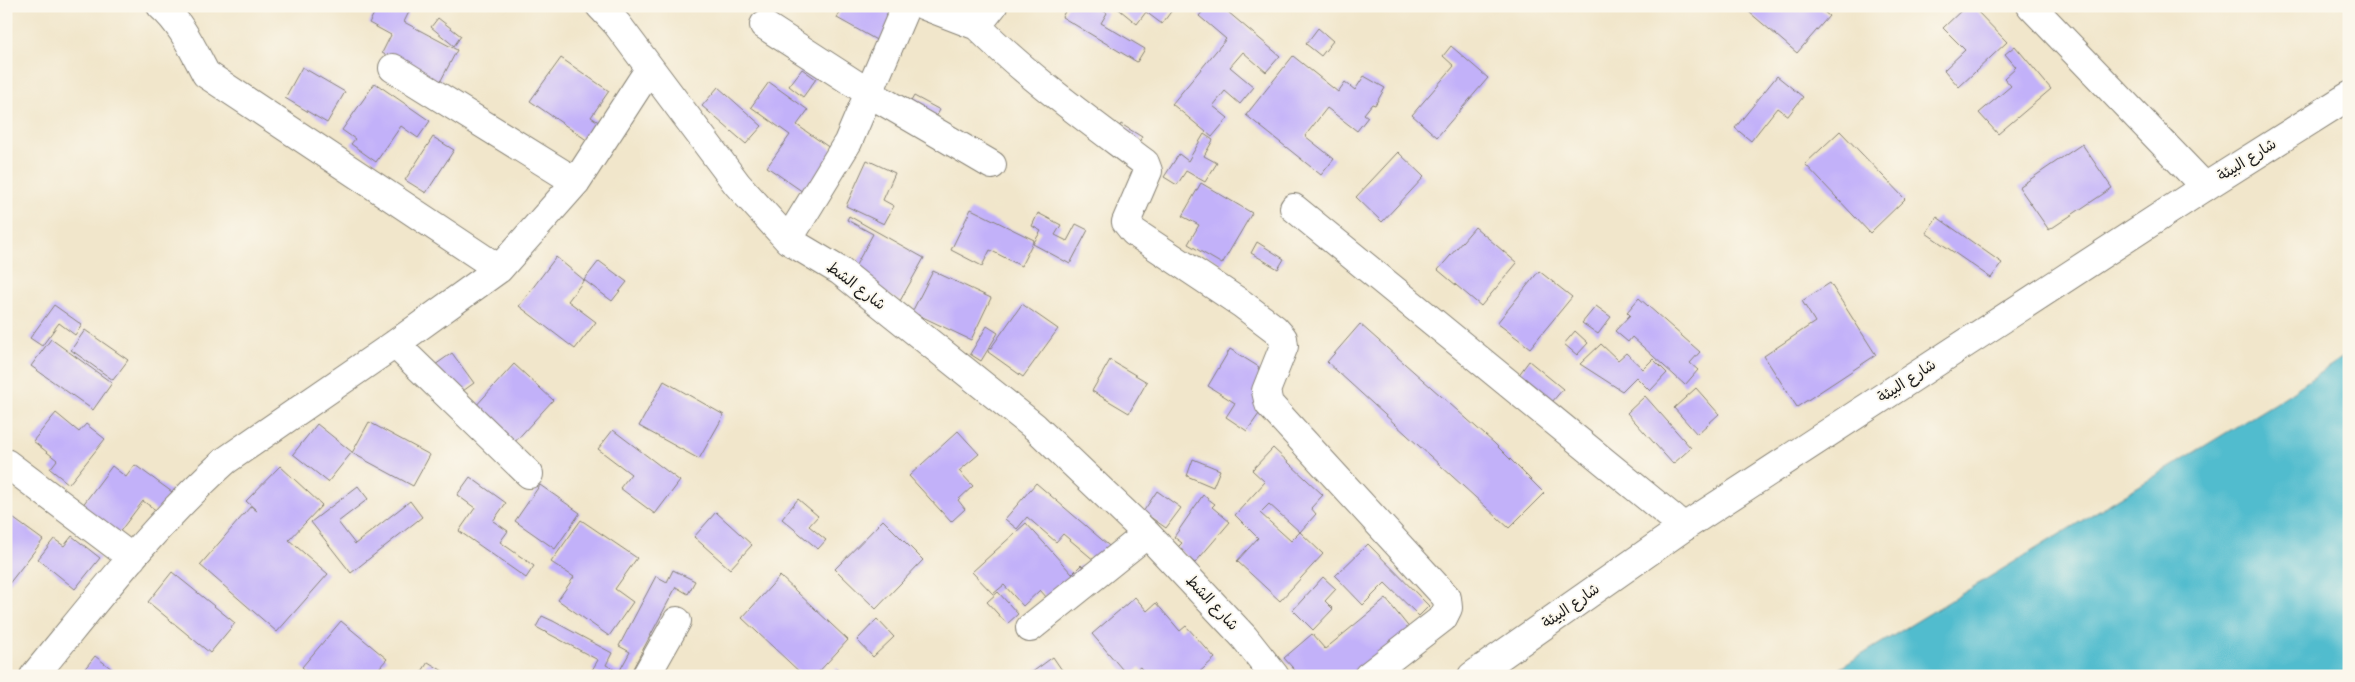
<svg xmlns="http://www.w3.org/2000/svg" width="2355" height="682" viewBox="0 0 2355 682" font-family="'Balsamiq Sans','Playpen Sans Arabic',sans-serif">
<style>
.water{fill:#51bcce;stroke:#366c75}
.building{fill:#c2b1f9}
.lines{fill:none;stroke-linecap:round;stroke-linejoin:round}
.minor-casing{stroke:#868174;stroke-width:30}
.major-casing{stroke:#868174;stroke-width:30}
.minor{stroke:#fff;stroke-width:28}
.major{stroke:#fff;stroke-width:28}
.labels{text-anchor:middle;dominant-baseline:central;stroke-width:4;stroke-linejoin:round;paint-order:stroke}
.street-label{font-size:15px;fill:#1c1c1c;stroke:#fbf7ec}
</style>
<rect width="100%" height="100%" fill="#fbf7ec"/>
<filter id="ink" filterUnits="userSpaceOnUse"><feTurbulence type="fractalNoise" baseFrequency=".02" numOctaves="2"/><feDisplacementMap in="SourceGraphic" scale="10" xChannelSelector="R" yChannelSelector="G"/><feConvolveMatrix kernelMatrix="1 2 1 2 8 2 1 2 1" color-interpolation-filters="sRGB"/></filter>
<filter id="wash" filterUnits="userSpaceOnUse"><feTurbulence type="fractalNoise" baseFrequency=".0096" numOctaves="4" result="noise"/><feDisplacementMap in="SourceGraphic" scale="20" xChannelSelector="R" yChannelSelector="G"/><feGaussianBlur stdDeviation="1.12" result="paint"/><feColorMatrix in="noise" values="0 0 0 0 0 0 0 0 0 0 0 0 0 0 0 0 0 1.4 0 .05"/><feComposite in="paint" operator="in"/></filter>
<g filter="url(#wash)">
<rect width="100%" height="100%" fill="#f1e6cb"/>
<path class="water" d="M2349 353V676H1827L2280 400Z"/>
<g id="blocks">
<path class="building" d="M378 6H412L404 22 457 50 439 84 382 53 391 35 369 23Z
M843 6H888L898 11 880 42 837 18Z
M1068 6H1096L1107 13 1101 23 1145 49 1137 62 1062 17Z
M1115 6H1175L1162 24 1146 12 1137 24Z
M1207 6H1221L1280 56 1266 72 1243 52 1230 67 1254 87 1240 104 1225 91 1213 106 1228 118 1212 137 1172 104 1226 39 1199 16Z
M1742 6H1817L1829 16 1797 53Z
M1966 6H1972L2007 42 1959 87 1944 70 1965 50 1943 28Z
M438 18 461 36 454 46 431 27Z
M1318 28 1333 41 1321 56 1306 44Z
M1451 46 1488 78 1437 137 1412 115 1454 66 1443 56Z
M2015 46 2051 89 1998 134 1979 113 2011 86 2004 78 2016 67 2005 54Z
M1293 56 1338 92 1345 82 1355 90 1364 76 1385 88 1375 105 1372 104 1364 114 1368 117 1357 131 1327 108 1305 136 1334 159 1321 175 1246 115Z
M561 58 609 91 591 117 600 123 588 141 530 101Z
M302 67 345 92 327 123 285 98Z
M802 69 816 79 803 97 789 86Z
M1777 76 1803 97 1788 116 1777 108 1751 141 1735 128Z
M769 82 808 110 797 125 837 153 806 194 767 167 790 135 751 107Z
M375 83 430 121 418 138 401 126 376 162 351 144 355 139 342 130Z
M718 87 762 126 746 144 702 106Z
M914 96 940 110 932 124 906 110Z
M1121 124 1142 137 1133 153 1112 140Z
M1840 131 1905 199 1870 233 1805 164Z
M1204 134 1213 140 1204 156 1217 163 1205 182 1186 171 1177 185 1164 177 1179 154 1188 161Z
M433 137 454 150 426 193 405 180Z
M2082 144 2112 188 2049 230 2019 187Z
M1398 152 1424 177 1382 222 1356 197Z
M867 160 895 173 883 200 894 206 884 224 846 206Z
M1201 183 1252 213 1222 264 1188 244 1199 225 1182 216Z
M971 209 1034 240 1021 266 990 250 982 266 951 250Z
M1038 213 1061 225 1055 235 1067 241 1076 224 1088 230 1070 264 1033 244 1041 231 1032 226Z
M849 216 924 258 900 301 851 274 873 234 847 220Z
M1937 217 2002 263 1991 278 1926 233Z
M1475 227 1517 263 1481 306 1438 270Z
M1257 242 1284 259 1278 269 1251 253Z
M556 257 584 280 568 301 596 322 575 349 519 306Z
M599 261 627 282 612 301 584 280Z
M933 271 991 298 971 340 912 312Z
M1539 271 1572 297 1530 348 1497 323Z
M1830 283 1876 355 1797 407 1764 356 1815 322 1802 301Z
M1639 298 1700 352 1690 363 1698 370 1685 385 1632 337 1628 342 1615 331 1630 315 1627 312Z
M1022 304 1058 329 1023 377 988 352Z
M54 305 82 325 75 335 59 323 42 346 30 338Z
M1596 306 1611 317 1598 334 1582 323Z
M1360 324 1494 443 1544 493 1509 528 1327 362Z
M987 326 998 333 981 361 970 354Z
M85 330 128 360 113 380 71 350Z
M1575 331 1588 343 1577 355 1564 344Z
M51 339 112 383 93 410 31 366Z
M1601 344 1618 360 1626 353 1643 369 1653 359 1667 373 1650 391 1636 377 1622 391 1580 364Z
M1230 349 1259 367 1258 369 1280 384 1247 431 1226 417 1235 403 1208 386Z
M452 353 474 383 456 396 435 365Z
M1110 360 1147 382 1129 413 1092 391Z
M1529 361 1563 389 1541 415 1518 376Z
M514 364 553 400 513 444 474 408Z
M664 381 724 415 699 459 639 426Z
M1696 388 1719 414 1697 434 1674 408Z
M1645 396 1691 448 1673 464 1627 413Z
M56 413 79 432 86 424 105 439 69 484 50 469 57 460 33 441Z
M369 422 430 455 413 486 352 453Z
M317 424 352 452 328 482 293 454Z
M613 430 680 481 655 514 620 488 631 474 598 449Z
M958 431 979 454 959 471 973 486 958 500 965 509 951 522 909 476Z
M1273 448 1323 495 1311 508 1316 514 1300 532 1269 504 1260 513 1291 541 1300 532 1323 554 1280 601 1237 561 1258 538 1235 515 1265 482 1252 470Z
M1193 459 1220 470 1213 487 1187 476Z
M135 465 172 492 157 511 143 501 118 534 82 506 112 466 126 477Z
M280 466 322 505 289 540 328 574 277 632 200 565 251 506 257 511 246 501Z
M470 477 506 503 493 521 508 531 500 542 534 566 526 578 459 531 475 508 457 495Z
M1036 483 1115 551 1102 567 1063 534 1056 542 1027 517 1017 529 1005 519Z
M540 485 580 513 555 549 515 521Z
M358 486 368 499 338 522 355 544 410 501 422 517 351 573 311 522Z
M1157 491 1181 508 1166 528 1143 512Z
M1203 495 1215 504 1212 507 1230 522 1195 563 1177 548 1182 543 1174 537Z
M798 499 818 516 809 526 826 540 818 549 782 519Z
M716 512 752 545 730 569 694 537Z
M6 513 43 540 8 585 6 584Z
M581 520 637 558 615 589 633 602 609 636 558 600 574 577 551 562Z
M883 520 923 560 876 609 835 569Z
M1026 523 1072 574 1081 565 1090 575 1055 607 1040 590 1023 606 1004 585 993 594 972 572Z
M72 536 100 558 75 589 38 559 54 539 64 546Z
M1368 544 1429 606 1419 616 1385 583 1363 605 1335 576Z
M673 570 695 581 688 594 676 587 629 676H602L592 670 598 660 536 627 542 616 553 621 612 653 606 665 619 672 630 652 619 646 656 576 667 582Z
M172 572 235 623 210 653 148 602Z
M780 576 848 640 815 676H804L742 618Z
M1323 577 1336 589 1325 601 1333 609 1313 630 1293 610Z
M998 592 1018 614 1007 624 987 602Z
M1135 597 1147 611 1156 603 1180 631 1186 626 1215 658 1195 676H1147L1140 667 1128 676 1092 634Z
M1386 599 1411 630 1373 676H1300L1284 658 1312 634 1325 649Z
M877 619 894 637 873 657 857 640Z
M341 621 387 659 372 676H312L302 667Z
M95 656 121 676H79Z
M1053 657 1066 676H1027Z
M428 662 451 676H419Z
M837 668 844 676H828Z"/>
</g>
</g>
<g filter="url(#ink)">
<use href="#blocks" fill-opacity="0" stroke="#868174" stroke-width="1"/>
<g class="lines">
<defs>
<path id="minor" d="M161 6C182 24 193 50 206 74L499 269
M600 6 617 24 737 184 788 240 840 271 1035 427 1147 534 1244 637 1275 676
M925 6 977 26 993 6
M2031 6 2205 187
M764 25 869 93 992 165
M977 26C1028 77 1087 119 1145 163L1148 171 1126 222 1134 232 1242 304 1275 329 1283 338 1284 346 1266 391 1269 404 1447 598 1448 608 1443 618 1368 676
M393 68 576 182
M1294 208 1684 527
M788 240 848 142 906 6
M395 344 529 474
M6 463 132 558
M1030 628 1147 534
M34 676C95 602 154 525 225 461L395 344 499 269 576 182 650 68
M646 676 677 621"/>
<path id="major" d="M1472 676 1684 527 2205 187 2349 96"/>
</defs>
<use href="#minor" class="minor-casing"/>
<use href="#major" class="major-casing"/>
<use href="#minor" class="minor"/>
<use href="#major" class="major"/>
</g>
</g>
<g class="labels">
<g class="street-label">
<text transform="translate(2247 160) rotate(-32)">شارع البيئة</text>
<text transform="translate(856 286) rotate(37)">شارع الشط</text>
<text transform="translate(1907 381) rotate(-33)">شارع البيئة</text>
<text transform="translate(1212 603) rotate(47)">شارع الشط</text>
<text transform="translate(1571 606) rotate(-35)">شارع البيئة</text>
</g>
</g>
<rect width="2355" height="682" fill="none" stroke="#fbf7ec" stroke-width="25"/>
</svg>
